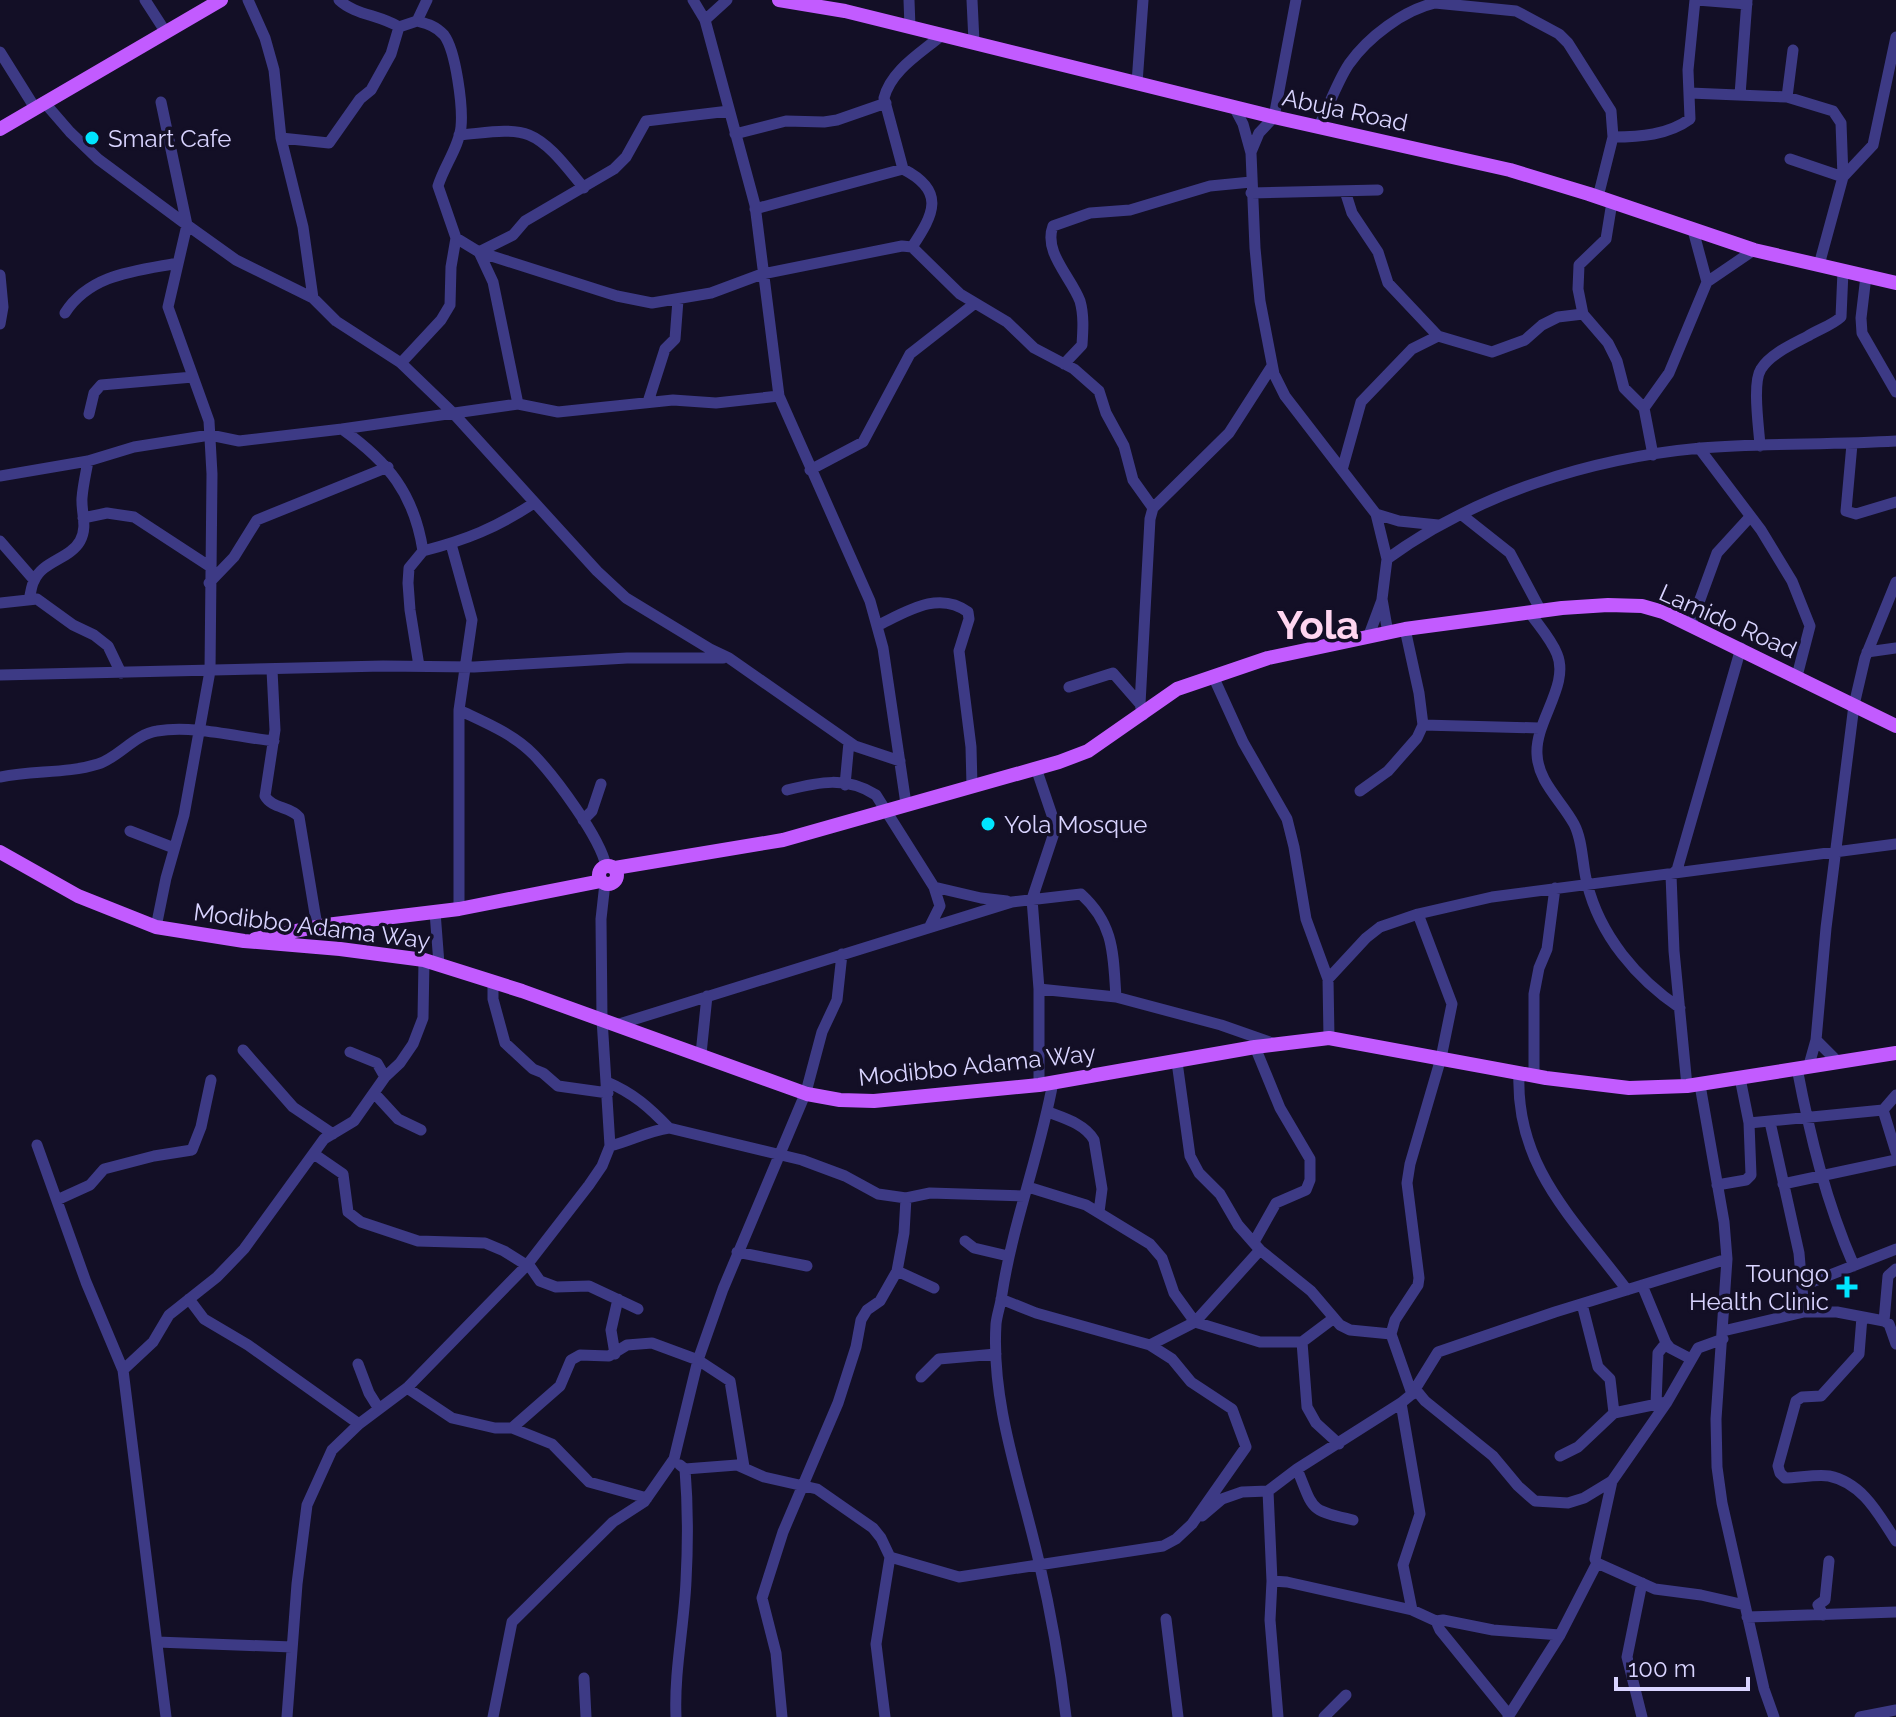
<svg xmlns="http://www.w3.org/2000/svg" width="1896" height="1717" viewBox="0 0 1896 1717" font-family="Raleway,sans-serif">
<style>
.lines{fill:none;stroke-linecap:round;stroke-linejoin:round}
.minor{stroke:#3d3a85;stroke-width:11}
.major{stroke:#c25bff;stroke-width:14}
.poi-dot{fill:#00e5ff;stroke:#130f26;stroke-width:3}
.labels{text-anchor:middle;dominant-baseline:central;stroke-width:7;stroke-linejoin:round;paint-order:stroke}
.street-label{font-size:24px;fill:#d9d4ff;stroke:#130f26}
.poi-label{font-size:24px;fill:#d9d4ff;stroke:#130f26;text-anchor:start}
.town-label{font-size:40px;font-weight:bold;fill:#ffd6f0;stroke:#130f26}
</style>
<rect width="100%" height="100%" fill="#130f26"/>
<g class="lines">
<path class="minor" d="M145 0 165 31
M248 0 265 38 274 70 281 138 303 227 313 298
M339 0C355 15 380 15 399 27
M693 0 705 20 755 205 779 396 870 601 883 648 906 804
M909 0 910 27
M972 0 974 42
M1697 0 1747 4
M705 20 727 0
M0 52 35 108
M1137 83 1143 0
M1690 93 1787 97 1833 111 1841 123 1843 177 1790 159
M1740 95 1747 0
M1787 97 1793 50
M44 102 70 132 98 159 187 225 236 260 313 298 336 321 401 363 454 414 597 571 626 598 710 649 729 658 855 746 900 761
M1234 107 1243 124 1251 153 1255 248 1260 301 1274 374 1285 396 1376 514 1387 559
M1319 126C1329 106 1337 82 1349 64 1368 37 1404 10 1435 3L1516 11 1559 34 1568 43 1611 111 1613 137 1598 197
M735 134 786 121 824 122 837 120 886 103
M459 135C479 134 510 127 529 135 551 144 569 171 584 188
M1613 137C1640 137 1668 135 1690 119L1688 70 1695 0
M281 138 329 143 360 99 371 90 391 54 399 27 417 21 427 0
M1251 152 1259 133 1274 117 1296 0
M903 169C946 191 934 214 912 247
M1345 191 1352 213 1378 252 1388 283 1438 336
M1251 193 1378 190
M1612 202 1606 239 1579 265 1578 289 1583 314 1608 343 1617 361 1624 388 1644 408 1653 455
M755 209 903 169 884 98C891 70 921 53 942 35
M1693 230 1707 282
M456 238 479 252 493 282 518 404
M479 252 617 296 652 303 711 293 762 274 902 246 912 247 960 294 1007 322 1034 348 1074 369 1099 391 1106 413 1124 446 1133 480 1153 508
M479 252 513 235 525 221 614 169 626 157 646 121 729 111
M1819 265 1843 177 1873 145 1896 37
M0 275 3 307 0 324
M1866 276 1861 318 1862 333 1896 392
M65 313C90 274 135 271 178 263
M401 363 441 320 450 305 451 267 456 238 438 186C444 166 459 147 461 127 463 107 456 51 444 35 436 26 428 24 417 21
M1064 364 1082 345C1083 330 1084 315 1080 301 1071 277 1043 252 1053 226L1090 213 1130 210 1210 186 1251 182
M648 402 665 349 675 339 678 300
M1644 408 1669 373 1707 282 1754 250
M89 414 94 393 101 385 193 377
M342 429C388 462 414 493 423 551L409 568 408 583 410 610 419 666
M1852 444 1846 511 1856 514 1896 502
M1760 446C1759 428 1752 383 1761 369 1770 354 1793 344 1808 336 1819 329 1831 326 1841 317L1843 271
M1699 448 1761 530 1792 581 1810 626 1797 676
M810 470 863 442 910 354 974 304
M1342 470 1361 402 1412 349 1438 336 1492 352 1525 340 1542 325 1558 317 1583 314
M0 476 88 461 134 447 210 435 239 441 342 429 518 404 558 412 673 400 716 403 779 396
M1376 514 1399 521 1438 525
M1462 515 1510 553 1541 611
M83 518 107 513 134 517 209 566
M0 541 34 580
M451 544 472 620 459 710V909
M423 551C466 540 496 528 534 503
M209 583 234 557 257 520 388 467
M29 599C31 594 31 586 34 581 42 561 70 559 80 541 88 526 81 513 82 498 83 485 86 473 88 461
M0 603 37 599 73 625 94 635 108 646 121 673
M1530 613C1539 626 1551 639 1557 654 1570 685 1535 721 1537 754 1538 782 1561 800 1574 824 1583 841 1582 864 1587 883 1600 936 1637 979 1680 1008
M1691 624 1717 553 1749 518
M877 626C906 612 938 590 968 612L969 619 959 651 971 747 972 786
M1388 633 1382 599 1387 559C1476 494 1591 458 1701 448 1765 443 1831 445 1896 441
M1369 635 1382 600
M1867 652 1896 648
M272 670 275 730 265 796C272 809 290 806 299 817L317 926
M0 675 383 666 474 667 627 658H723
M1213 676 1243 742 1287 819 1294 847 1306 919 1328 979 1329 1038
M1069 687 1113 673 1140 704
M459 710C484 722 514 734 534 755 555 777 600 837 606 866
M1143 715 1140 704 1150 519 1153 508 1229 433 1272 366
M1423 725 1539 728
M1036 768 1056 827 1032 899 1039 989V1085
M0 777C33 770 66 774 98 764 118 758 135 734 157 731 194 725 237 737 274 741
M845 785 849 742
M787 790C819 782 846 776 876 795L934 887 940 906 930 926
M1360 791 1388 771 1417 738 1423 725 1419 693 1405 629
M583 820 592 811 601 784
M130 831 174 848
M934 887 981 898 1007 901
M435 912 439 964
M156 927 166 878 184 815 210 671 212 474 209 421 168 307 187 225 161 102
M1328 979 1366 938 1380 927 1418 914 1492 897 1896 844
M493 981V999L505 1043 533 1069 543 1073 558 1086 608 1093
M1039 989 1116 997 1221 1025 1275 1044
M616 1025 1012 902 1081 894C1115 925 1113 955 1116 997
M1816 1040 1836 1060
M243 1050 293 1107 333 1134
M350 1052 377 1063 385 1077
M701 1054 707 996
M1177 1062 1190 1156 1199 1173 1220 1194 1238 1225 1260 1250 1311 1291 1340 1325 1350 1330 1391 1334
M1809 1065 1816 1040 1826 928 1854 705 1865 658 1896 582
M1797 1068C1810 1136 1826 1202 1854 1266
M1519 1073C1515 1167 1574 1219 1627 1290
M1534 1075V994L1539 968 1547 949 1555 888
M607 1082C633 1093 649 1107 669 1128
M1053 1082C1040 1154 1013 1222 1002 1294 1001 1304 997 1314 996 1324 991 1405 1021 1483 1039 1562 1051 1613 1060 1665 1066 1717
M1700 1085 1724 1222 1727 1259 1716 1419 1717 1467 1722 1503 1764 1689 1774 1717
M1687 1086 1674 951 1671 875 1677 870 1741 648
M375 1094 398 1119 421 1130
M1883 1110 1896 1152
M1048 1112C1064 1118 1085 1124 1094 1140L1102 1189 1099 1212
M1770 1122 1799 1253 1804 1312
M1749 1123 1883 1110 1896 1095
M37 1145 86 1282 123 1370 166 1717
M610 1146C630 1141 648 1131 669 1128L802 1160 845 1176 878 1194 906 1198 930 1193 1024 1196
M314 1154 343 1174 348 1212 361 1222 418 1241 485 1243 504 1251 531 1268 540 1281 556 1287 589 1286 638 1309
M1783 1184 1896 1160
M1717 1185 1746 1180 1751 1175 1749 1123 1740 1078
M1028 1187 1086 1205 1150 1244 1162 1258 1174 1293 1195 1322 1260 1250
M57 1200 90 1185 104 1169 154 1156 192 1150 201 1127 211 1080
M965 1241 974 1248 1008 1256
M1254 1242 1276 1203 1306 1190 1310 1180V1159L1280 1108 1255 1047
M737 1252 807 1266
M897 1271 934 1288
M1642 1285 1666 1343 1670 1348 1691 1359
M1802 1286 1896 1249
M189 1299 204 1319 248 1345 359 1424
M1582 1304 1598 1367 1610 1379 1614 1413
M1862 1317 1859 1354 1821 1396 1802 1397 1796 1401 1778 1466 1780 1473 1785 1478C1798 1478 1816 1474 1829 1476 1863 1483 1879 1515 1896 1541
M1884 1321 1888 1276 1896 1269
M1723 1331 1804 1312H1837L1884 1321 1889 1324 1896 1344
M1302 1342 1307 1407 1316 1423 1339 1444
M1150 1345 1195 1322 1260 1342H1302L1334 1318
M615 1354 611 1330 618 1299
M358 1364 369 1393 379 1409
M123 1370 153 1342 169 1315 217 1277 244 1249 324 1139 354 1121 385 1077 400 1063 413 1044 423 1018 424 960
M921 1377 939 1359 996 1354
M407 1388 452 1418 495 1428H512L552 1444 589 1482 647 1498
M1412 1394 1391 1334 1395 1320 1418 1285 1419 1278 1407 1183 1410 1164 1441 1058 1452 1004 1418 914
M1413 1394 1416 1390 1425 1401 1493 1456 1518 1486 1535 1501 1568 1503 1584 1498 1612 1481 1667 1402 1698 1348 1723 1339
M1401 1403 1420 1514 1403 1565 1412 1610
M1656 1404 1658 1353 1666 1343
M512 1428 560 1386 571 1360 580 1355 609 1356 627 1345 652 1343 698 1360 730 1381 744 1467
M1560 1456 1578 1447 1614 1413 1667 1402
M685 1469 737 1465 764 1477 817 1489 873 1528 881 1538 890 1557 959 1577 1163 1546 1176 1539 1192 1524 1246 1447 1232 1409 1191 1382 1172 1359 1150 1345 1036 1313 1001 1299
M1297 1469C1314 1510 1308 1510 1353 1520
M1268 1491 1272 1581 1270 1620 1278 1717
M1202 1516 1222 1499 1242 1492 1268 1491 1297 1469 1401 1403 1412 1394 1438 1352 1555 1312 1727 1259
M1597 1563 1655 1589 1701 1595 1745 1605
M1272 1581 1287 1582 1412 1610 1436 1621 1443 1620 1493 1630 1560 1635
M1642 1583 1627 1657 1642 1717
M1823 1615 1818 1605 1825 1600 1829 1561
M1747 1617 1896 1612
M1166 1619 1178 1717
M1436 1621 1440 1630 1509 1715
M157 1642 292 1647
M584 1678 586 1717
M287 1717 297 1584 307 1505 332 1450 359 1424 407 1388 527 1265 589 1185 602 1166 610 1146 602 1019 601 919 605 883
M493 1717 512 1622 613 1522 644 1502 674 1459 698 1360 723 1289 806 1092 822 1032 837 1000 842 954
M676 1717C674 1671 684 1627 686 1581 688 1544 688 1506 685 1469L680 1465
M782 1717 776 1653 762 1598 783 1532 838 1403 856 1347 861 1320 867 1310 880 1301 897 1271 904 1233 906 1198
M885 1717 876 1644 890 1557
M1324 1717 1346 1695
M1508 1717 1560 1635 1597 1563 1595 1559 1612 1481
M1860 1717 1896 1710"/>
<path class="major" d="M779 0 845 11 1274 117 1510 170 1589 194 1754 250 1896 283
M0 129 221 0
M0 852 78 896 156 927 244 941 340 949 424 960 522 991 807 1094 840 1100 874 1101 1039 1085 1255 1047 1329 1038 1546 1078 1629 1088 1687 1086 1896 1053
M599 875a9 9 0 1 1 18 0a9 9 0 1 1-18 0Z
M615 868 783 840 1059 762 1088 751 1177 689 1268 658 1405 629 1562 608 1608 605 1642 606 1663 612 1896 726
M255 939 326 925 459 909 601 881"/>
</g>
<g class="poi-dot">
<circle cx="92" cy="138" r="8"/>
<circle cx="988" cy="824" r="8"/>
<path d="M1843 1275h8v8h8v8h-8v8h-8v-8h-8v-8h8z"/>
</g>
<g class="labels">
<g class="street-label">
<text transform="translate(1345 110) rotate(12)">Abuja Road</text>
<text transform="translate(1728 621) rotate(24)">Lamido Road</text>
<text transform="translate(312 926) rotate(7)">Modibbo Adama Way</text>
<text transform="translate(977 1065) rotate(-6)">Modibbo Adama Way</text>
</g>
<g class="poi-label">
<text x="108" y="138">Smart Cafe</text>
<text x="1004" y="824">Yola Mosque</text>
<text x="1829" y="1273" text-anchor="end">Toungo<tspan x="1829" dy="28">Health Clinic</tspan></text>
</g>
<g class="town-label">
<text x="1318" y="624">Yola</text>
</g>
</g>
<path d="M1616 1677v12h132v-12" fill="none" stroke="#d9d4ff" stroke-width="4"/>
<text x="1628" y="1677" font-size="24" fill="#d9d4ff" stroke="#130f26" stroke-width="6" paint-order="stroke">100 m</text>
</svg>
